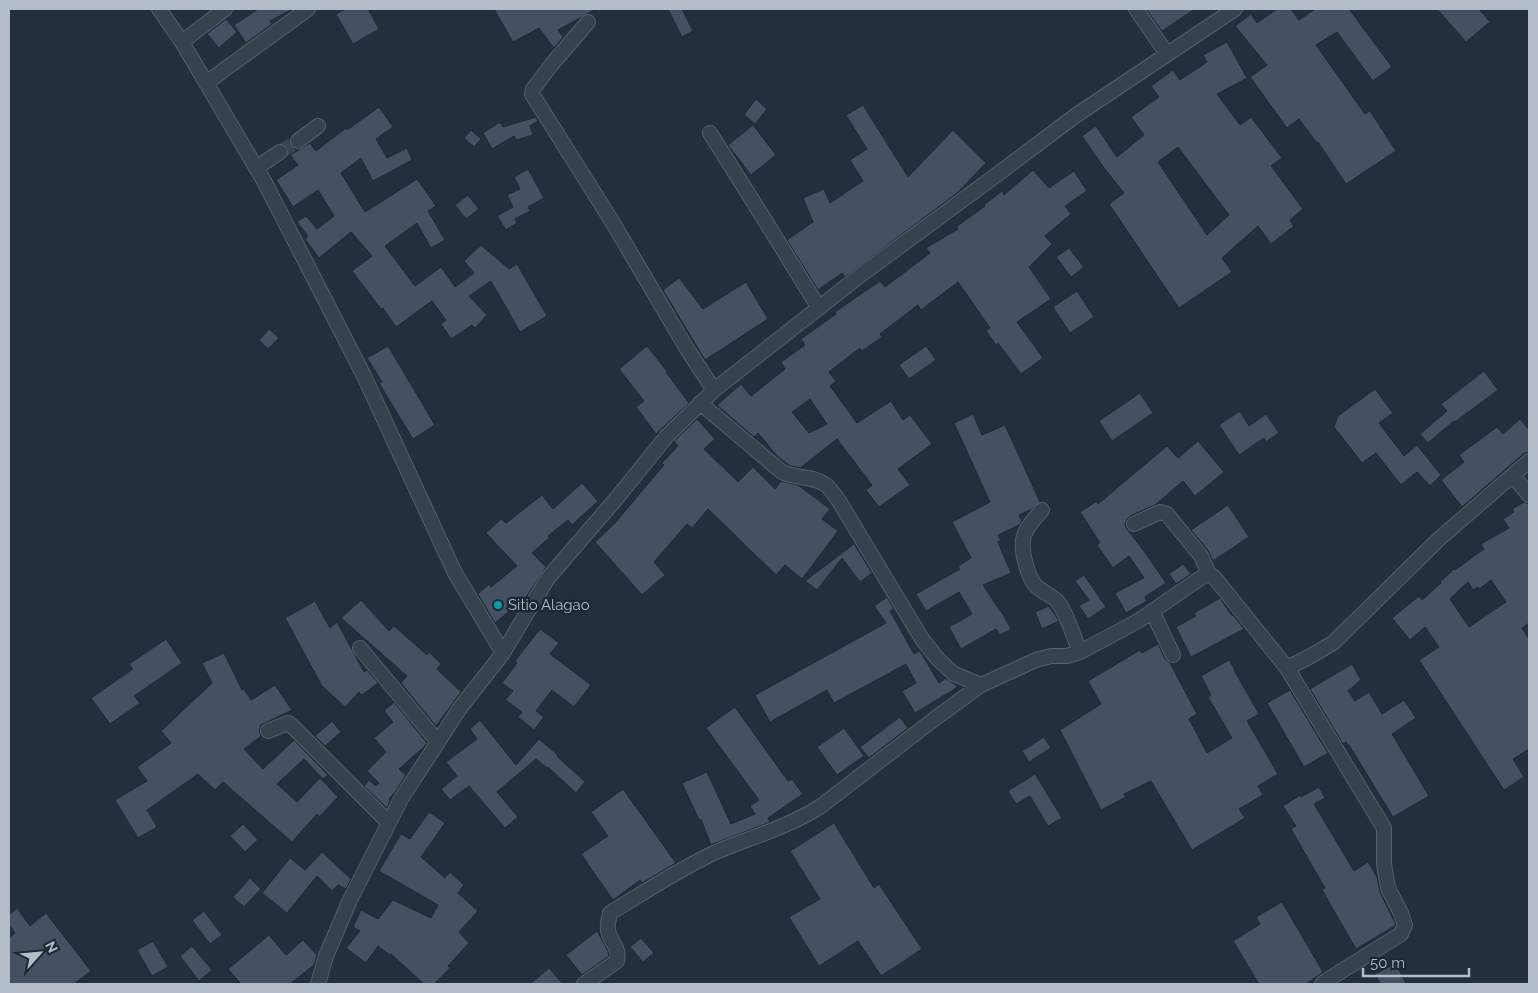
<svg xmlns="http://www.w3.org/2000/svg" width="1538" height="993" viewBox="0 0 1538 993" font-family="Raleway,sans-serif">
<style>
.building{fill:#455162;stroke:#1f2835;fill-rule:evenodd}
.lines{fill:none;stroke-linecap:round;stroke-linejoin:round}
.minor-tunnel{stroke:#3a4453;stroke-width:14;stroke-dasharray:14 7;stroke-linecap:butt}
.minor-casing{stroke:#565f6c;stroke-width:16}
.minor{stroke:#38414e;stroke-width:14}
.culture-dot{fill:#0f9aa8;stroke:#1d2633;stroke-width:2}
.labels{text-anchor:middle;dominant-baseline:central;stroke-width:5;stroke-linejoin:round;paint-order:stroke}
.poi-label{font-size:15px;fill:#b4bcc9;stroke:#1d2633;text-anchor:start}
</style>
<rect width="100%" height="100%" fill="#242f3e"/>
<path class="building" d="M258 9H293L270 21 272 24 246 43 234 25Z
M346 9H368L379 29 353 44 336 14Z
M494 9H596L558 30 563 37 554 48 539 28 513 42Z
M668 9H682L693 31 682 37Z
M1146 9H1195L1162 31Z
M1277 9H1291L1299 20 1315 9H1349L1392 67 1373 81 1337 32 1316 45 1365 114 1370 111 1396 151 1346 184 1318 142 1317 143 1299 119 1287 128 1250 77 1267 65 1235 26 1251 14 1257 23Z
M1437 9H1479L1490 22 1466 42Z
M226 19 237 32 219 48 207 34Z
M1227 42 1247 78 1217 94 1240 125 1251 117 1282 158 1271 166 1303 209 1290 220 1294 226 1271 244 1258 226 1222 258 1232 272 1179 308 1109 204 1124 193 1104 168 1082 136 1096 126 1117 157 1144 135 1131 117 1159 97 1151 86 1173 70 1180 80 1207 62 1203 55ZM1178 147 1229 215 1207 235 1158 162Z
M756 99 767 109 755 124 744 115Z
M863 105 908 177 953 130 986 163 957 193 845 277 842 273 818 290 787 240 813 222 803 198 824 189 830 203 863 181 850 160 867 149 846 115Z
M379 107 393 127 376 139 387 158 407 148 412 160 373 181 361 158 341 173 365 212 417 179 436 206 428 211 445 240 431 248 417 223 385 246 415 286 441 267 455 287 474 273 464 261 481 245 509 269 517 264 547 316 520 332 491 281 469 296 487 315 475 328 472 325 451 339 441 324 446 320 432 301 396 327 383 308 381 309 352 271 372 256 351 232 319 258 305 239 308 236 297 222 306 216 317 229 334 216 318 190 293 207 276 180 298 165 290 155 310 143 316 151 346 128 347 130Z
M536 117 538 121 530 126 533 135 516 140 514 136 492 149 483 133 500 122 503 127Z
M753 125 776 155 751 175 728 145Z
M471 130 481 139 474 147 464 138Z
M528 169 544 198 528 207 530 211 515 219 517 223 506 230 497 216 513 207 507 195 520 189 514 177Z
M1033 170 1049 188 1074 171 1087 191 1065 206 1071 214 1045 236 1052 244 1029 267 1051 299 1017 322 1043 358 1021 374 998 343 996 345 986 331 990 328 958 282 921 310 918 305 880 334 882 337 862 351 860 348 829 372 836 381 830 386 857 423 891 401 903 420 910 415 932 444 898 469 910 485 879 507 866 490 872 485 837 439 800 468 790 466 777 456 758 433 754 437 717 405 741 384 751 396 785 369 781 362 805 345 801 339 836 314 835 312 880 281 885 287 930 253 926 248 958 229 956 227 985 206 984 205 1002 191 1004 195ZM810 399 827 424 809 433 792 412Z
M468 195 479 209 466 219 455 205Z
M1069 248 1084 267 1071 277 1056 257Z
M679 278 703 309 746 282 768 319 705 360 663 290Z
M1077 291 1094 317 1070 333 1053 307Z
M269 329 279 338 268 349 259 340Z
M388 346 435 425 413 439 379 383 382 382 367 358Z
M647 346 667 371 666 372 689 403 656 434 636 407 644 401 619 369Z
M926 346 936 360 909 379 899 365Z
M1484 371 1498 390 1455 422 1454 421 1428 443 1420 434 1447 411 1441 404Z
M1375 389 1393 413 1379 423 1404 456 1417 445 1441 475 1430 486 1417 472 1401 485 1376 453 1362 463 1334 427 1338 416Z
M1140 393 1153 413 1112 441 1099 421Z
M1240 411 1249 426 1266 414 1279 433 1266 442 1264 438 1239 455 1219 425Z
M973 414 982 435 1005 425 1040 502 1032 509 1019 515 1022 521 1019 525 998 535 1001 541 998 542 1011 573 983 585 1000 611H1001L1011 629 1000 635 996 629 961 649 949 627 972 614 959 592 926 611 916 594 960 569 958 566 971 558 952 522 990 502 954 423Z
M697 419 715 439 704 449 738 482 753 467 775 489 781 481 798 485 830 509 822 519 838 531 802 579 785 565 776 575 708 509 692 528 687 524 654 562 665 575 642 595 595 542 614 524 664 465 662 463 678 446 674 441Z
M1520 419 1529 430V452L1523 454 1462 507 1441 480 1464 462 1459 455 1497 427 1503 434Z
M1198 441 1224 472 1195 496 1183 481 1155 505 1130 516 1127 519 1125 524 1126 528 1144 551 1166 583 1145 597 1147 601 1126 613 1115 593 1144 578 1129 556 1113 568 1097 545 1100 543 1080 512 1097 501 1098 504 1167 446 1178 458Z
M582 483 598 501 572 525 568 520 548 536 550 537 532 553 546 567 521 605 519 603 495 623 478 594 489 584 491 587 517 566 486 533 501 519 506 523 542 495 553 509Z
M1524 502 1529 504V623L1522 628 1529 639V749L1513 759 1524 777 1504 790 1419 660 1439 647 1425 627 1410 640 1392 618 1419 596 1422 600 1441 583 1440 582 1454 569 1455 570 1484 549 1481 544 1509 528 1503 519 1514 512 1512 509ZM1491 580 1506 602 1469 627 1450 599 1468 582 1473 590 1478 587 1479 589Z
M1228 505 1249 537 1213 561 1208 550 1191 530Z
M854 544 872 573 860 582 842 558 817 590 805 581Z
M1183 564 1191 574 1176 584 1169 574Z
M1084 575 1106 607 1088 619 1079 606 1089 600 1075 581Z
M887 597 894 609 890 611 914 654 920 651 939 683 946 678 958 687 915 713 902 691 916 683 906 664 834 703 827 690 770 722 755 695 886 623 874 606Z
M1220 598 1232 616 1233 615 1244 629 1191 657 1176 627 1196 616 1194 613Z
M361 600 389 631 394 626 427 655 429 652 441 664 437 669 461 692 436 726 401 683 407 676 341 618Z
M315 601 330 628 337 622 364 672 367 670 378 683 362 695 359 692 345 707 322 686 285 618Z
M1049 606 1059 621 1042 629 1035 612Z
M540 629 559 643 550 654 591 685 574 707 552 690 536 711 544 717 534 730 518 717 522 712 505 700 513 691 502 683 517 663 515 661Z
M166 639 182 663 134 696 140 703 110 724 91 698 133 669 129 664Z
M1158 644 1165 659 1170 663 1197 714 1189 719 1207 753 1232 738 1208 697 1211 695 1201 676 1229 660 1235 670H1234L1259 714 1247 721 1278 774 1258 786 1263 795 1239 809 1245 818 1192 850 1151 781 1124 794 1126 797 1101 810 1060 730 1101 704 1088 681 1140 650 1142 653Z
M224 653 242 690 244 689 251 700 275 685 292 710 261 725 259 730 261 736 244 749 263 769 294 740 328 775 323 779 304 759 277 784 297 802 320 778 338 797 319 817 317 814 292 842 223 782 215 790 198 774 147 810 157 827 138 838 115 800 147 781 137 767 171 743 161 731 212 683 202 663Z
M1352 664 1361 680 1348 691 1355 701 1369 692 1382 714 1404 700 1416 718 1392 734 1429 796 1393 817 1349 745H1348L1346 742 1343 744 1310 689Z
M1290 690 1328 753 1304 767 1267 703Z
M394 702 427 743 424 747 399 769 406 775 396 791 389 799 390 800 387 808 364 786 369 780 376 786 379 783 367 771 386 752 374 738 393 722 384 711Z
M735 707 788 781 792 779 803 794 768 818 770 822 711 845 701 819 699 820 682 783 707 772 731 824 755 814 750 806 759 800 706 728Z
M900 717 908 728 869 758 860 747Z
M480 720 516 765 539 739 558 755 557 756 585 782 576 793 548 767 547 768 536 759 497 792 518 817 505 828 469 786 450 800 441 789 457 776 446 762 477 739 470 729Z
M332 721 341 732 325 746 315 736Z
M844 728 864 756 837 775 817 747Z
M1044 737 1051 748 1029 762 1022 751Z
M1035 774 1062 818 1048 826 1030 796 1016 804 1008 791Z
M1319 787 1325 798 1314 804 1354 871 1368 862 1377 877 1380 892 1396 925 1356 949 1322 890 1325 888 1291 829 1296 826 1283 806 1300 795 1301 797Z
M623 789 676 863 642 883 640 880 613 900 581 854 608 836 591 812Z
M429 812 445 823 421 857 445 878 450 872 464 885 458 893 478 911 459 932 469 943 448 966 450 968 434 984H424L391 954 390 955 378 946 366 963 346 948 360 931 353 927 361 910 378 919 393 900 431 918 438 905 379 871 401 834 410 839Z
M834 823 874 888 879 884 922 949 881 976 858 941 819 966 789 917 820 899 790 851Z
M243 824 258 840 245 852 230 836Z
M322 852 351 879 346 889 338 885 332 891 317 876 287 913 262 893 290 858 305 870Z
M250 878 261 889 244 907 233 897Z
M1282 902 1323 972 1306 984H1259L1233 941 1260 924 1256 917Z
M17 908 30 926 46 913 91 971 74 984H9V938L15 933 9 924V915Z
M204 911 222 935 210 944 192 920Z
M597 931 608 951 609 956 582 975 566 955Z
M269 935 286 955 303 940 317 955 314 965 290 984H241L228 969Z
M641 938 654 953 643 962 630 947Z
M153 941 168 967 152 976 137 950Z
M192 946 212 970 199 981 180 956Z
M1396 963 1406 984H1380L1375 974Z
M549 968 563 984H530Z"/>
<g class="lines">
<path class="minor-tunnel" d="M280 152 298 141"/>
<defs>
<path id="minor" d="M159 9 182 42 264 181 364 376 455 573 503 653
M1136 9 1167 54
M588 22 552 64 533 89 532 94 613 223 687 349 714 390
M182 42 225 9
M206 83 308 9
M710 133 766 222 819 308
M298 141 318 126
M256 168 280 152
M700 403 782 472C796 479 813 475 826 485 831 489 835 496 839 501L922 639 937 658 954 674 981 685
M1513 476 1529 495
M1042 510C1024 531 1018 537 1026 565 1028 572 1031 581 1036 586 1043 593 1055 596 1060 605 1068 617 1074 638 1080 652
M1134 524 1160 512 1167 514 1201 556 1209 574
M1152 611 1173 655
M360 648 438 742
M1287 668 1309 657 1333 643 1439 539 1529 461
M268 731 288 723 291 725 389 823
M318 984 326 956 350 900 401 799 460 708 503 653 548 578 616 499 666 437 714 390 862 274 987 182 1075 116 1235 9
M584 984 617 961C620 946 610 943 608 930 607 924 609 919 610 913 645 892 679 869 716 852 751 837 789 827 821 806L933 720 981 685 1036 660 1051 656H1067L1080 652 1138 621 1202 577 1209 574 1214 577 1287 668 1384 828V864L1388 888 1401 913 1405 925 1401 934 1324 982 1322 984"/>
</defs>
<use href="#minor" class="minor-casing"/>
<use href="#minor" class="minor"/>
</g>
<circle class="culture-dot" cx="498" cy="605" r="5"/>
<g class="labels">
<g class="poi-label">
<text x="508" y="605">Sitio Alagao</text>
</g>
</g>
<rect width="1538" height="993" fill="none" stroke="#b4bcc9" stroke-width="20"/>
<g transform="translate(40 953) rotate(63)" stroke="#1d2633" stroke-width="4" paint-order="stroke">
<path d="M0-4L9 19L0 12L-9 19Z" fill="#b4bcc9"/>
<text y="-8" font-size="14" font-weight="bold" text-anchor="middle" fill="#b4bcc9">N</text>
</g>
<path d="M1363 968v8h106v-8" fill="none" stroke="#b4bcc9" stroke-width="2.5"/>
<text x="1370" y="968" font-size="15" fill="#b4bcc9" stroke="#1d2633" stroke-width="4" paint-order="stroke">50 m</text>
</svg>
